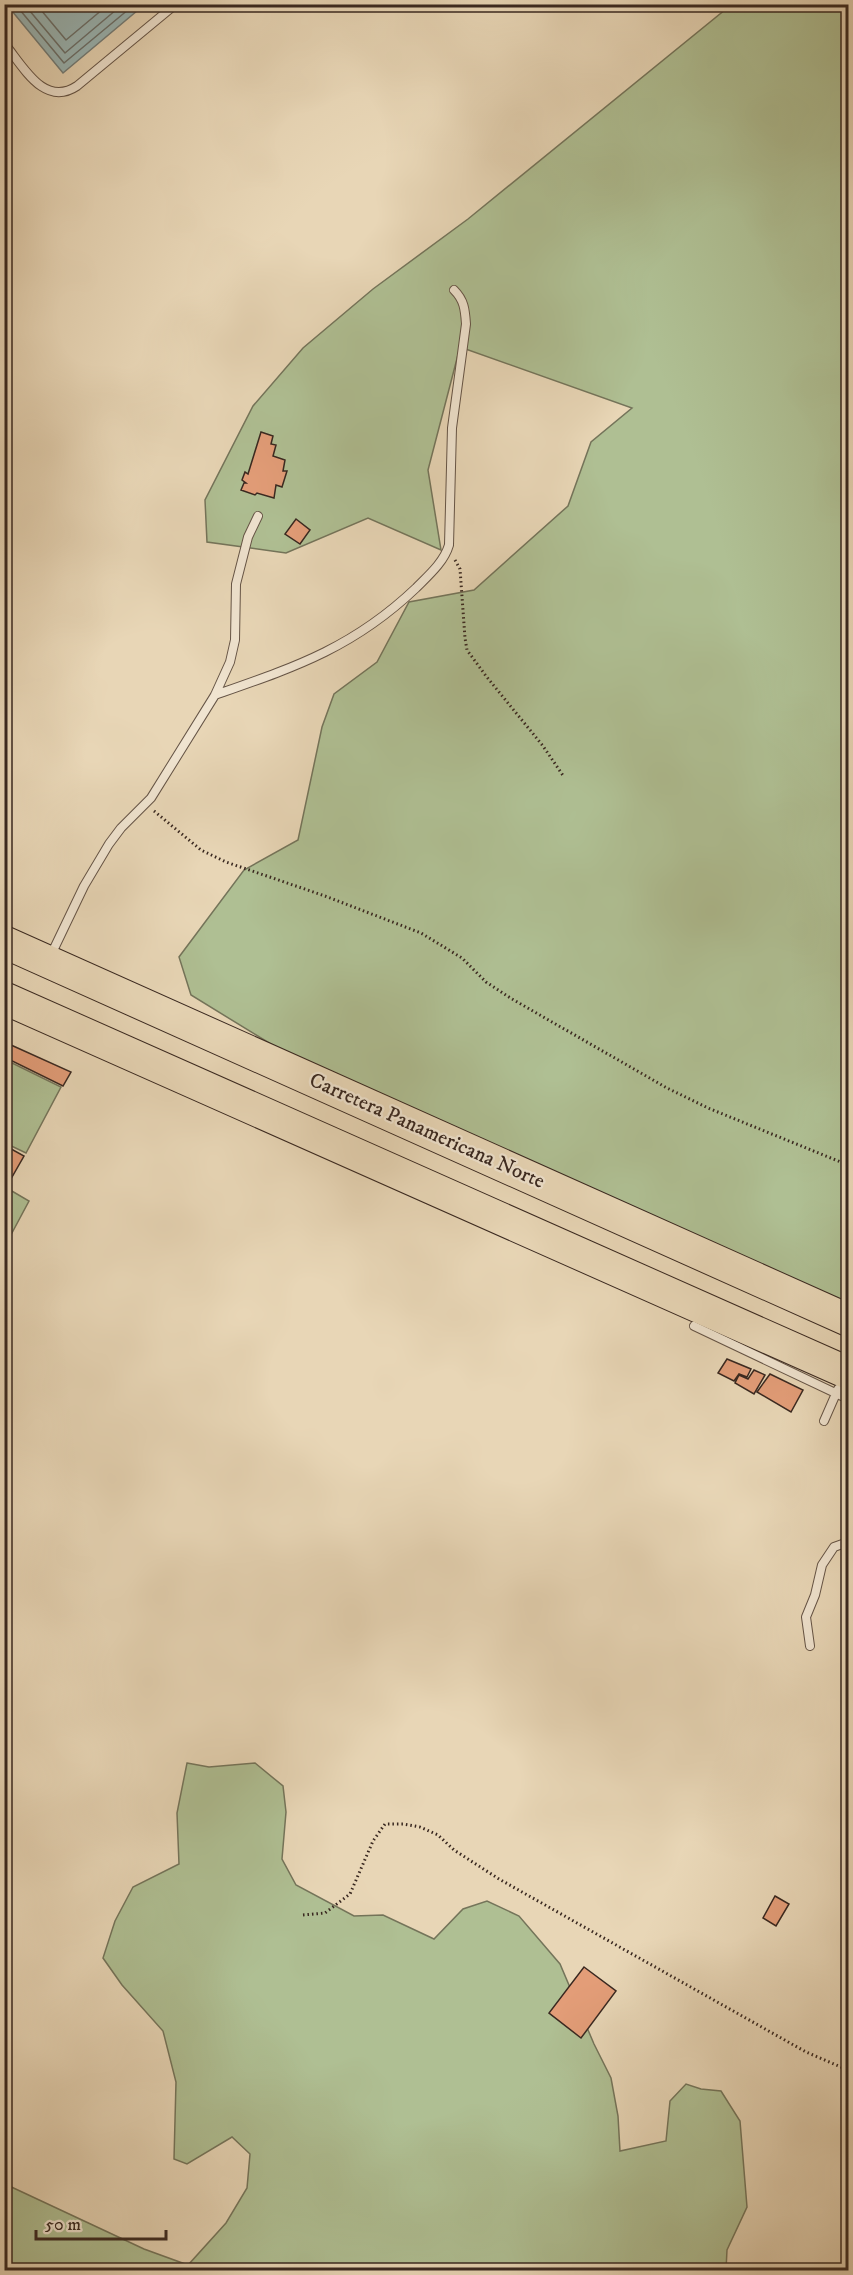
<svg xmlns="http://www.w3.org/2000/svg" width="853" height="2275" viewBox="0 0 853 2275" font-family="'IM FELL DW Pica',serif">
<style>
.green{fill:#afbf93;stroke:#74745a;stroke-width:1.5}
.water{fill:#9ab7b7;stroke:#737e7b;stroke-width:1.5}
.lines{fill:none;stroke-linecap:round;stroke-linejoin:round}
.shore{stroke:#6a706c;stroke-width:1.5}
.building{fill:#e39d78;stroke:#392820;stroke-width:1.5}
.lane-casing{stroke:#655446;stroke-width:10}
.highway-casing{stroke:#392820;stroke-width:34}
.path{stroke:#392820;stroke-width:3;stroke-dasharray:1.5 3;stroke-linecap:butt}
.lane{stroke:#f0e4d0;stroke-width:8}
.highway{stroke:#e8d6b6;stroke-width:32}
.labels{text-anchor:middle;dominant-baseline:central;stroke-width:4.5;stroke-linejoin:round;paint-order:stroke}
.street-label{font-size:21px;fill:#392820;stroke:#f0e4d0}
</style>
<rect width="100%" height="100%" fill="#e8d6b6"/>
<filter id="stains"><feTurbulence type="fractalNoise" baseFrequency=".00333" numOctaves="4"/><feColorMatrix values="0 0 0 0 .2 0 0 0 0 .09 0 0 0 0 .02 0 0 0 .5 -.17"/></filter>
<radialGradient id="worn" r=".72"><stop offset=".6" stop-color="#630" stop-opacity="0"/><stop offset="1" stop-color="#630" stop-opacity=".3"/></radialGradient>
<path class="green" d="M731 5H848V1304L292 1057 191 995 179 957 244 870 298 840 322 727 334 694 377 662 409 602 474 590 568 506 591 442 632 408 460 347 428 470 441 550 368 518 286 553 207 542 205 500 253 406 303 348 373 289 468 219Z
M8 1061 61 1087 26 1153 5 1143 4 1068Z
M5 1187 29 1201 5 1246Z
M187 1763 209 1767 255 1763 283 1786 286 1812 282 1859 296 1885 354 1916 383 1915 434 1939 463 1909 487 1901 519 1916 560 1964 594 2044 611 2078 618 2116 620 2151 666 2141 670 2101 686 2084 701 2089 721 2091 740 2121 747 2207 727 2250 726 2270H5V2184L144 2249 188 2265 226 2223 247 2188 250 2154 232 2137 187 2164 174 2159 176 2082 163 2031 122 1985 103 1958 115 1921 133 1887 179 1864 177 1813Z"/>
<path class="water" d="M7 5H144L63 73Z"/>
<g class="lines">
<path class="shore" d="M15 4 64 63 135 4
M24 4 65 53 123 4
M36 4 66 40 109 4"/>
</g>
<path class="building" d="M261 432 273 436 271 444 276 445 273 456 285 460 283 471H287L282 487 276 485 274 498 257 493 255 495 241 490 244 483H246L242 480 245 472 248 474Z
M296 519 310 530 300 544 285 534Z
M11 1045 71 1072 63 1086 4 1057Z
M4 1145 24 1156 8 1184 4 1182Z
M727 1359 751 1369 747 1377 739 1374 734 1381 718 1373Z
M754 1370 765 1375 754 1394 735 1383 739 1375 748 1379Z
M770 1374 803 1390 791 1412 757 1392Z
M775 1896 789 1904 776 1926 763 1918Z
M584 1967 616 1991 581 2038 549 2013Z"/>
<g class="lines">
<defs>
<path id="lane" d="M4 43C23 66 44 108 77 86L176 4
M215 695C295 667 353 648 416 588 429 575 444 562 449 545L452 428 466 324C465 309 464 300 454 290
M50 957 84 886 109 844 121 828 151 798 215 695 230 662 235 640 236 584 248 537 258 516
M694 1326 848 1399
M824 1421 838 1389
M810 1646 806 1617 815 1595 822 1565 834 1547 848 1542"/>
<path id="highway" d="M4 942 848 1320
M4 998 848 1373"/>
</defs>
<use href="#lane" class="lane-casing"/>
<use href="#highway" class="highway-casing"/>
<path class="path" d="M455 560 460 569 465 638 467 650 486 676 543 746 564 777
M154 811 201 850 226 862 325 896 421 933 462 958 486 982 512 999 667 1088 708 1108 848 1165
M4 1060 5 1059
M303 1915 325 1913 350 1894 373 1841 385 1824H403L420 1827 438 1835 454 1850 499 1879 806 2052 848 2070"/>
<use href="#lane" class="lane"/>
<use href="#highway" class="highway"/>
</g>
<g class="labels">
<g class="street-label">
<text transform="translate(427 1131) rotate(24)">Carretera Panamericana Norte</text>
</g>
</g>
<rect width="853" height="2275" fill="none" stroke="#e8d6b6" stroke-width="24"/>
<rect x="6" y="6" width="841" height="2263" fill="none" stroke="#392820" stroke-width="3"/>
<rect x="12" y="12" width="829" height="2251" fill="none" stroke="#392820" stroke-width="1.5"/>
<path d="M36 2230v9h130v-9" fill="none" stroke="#392820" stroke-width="3"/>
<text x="45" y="2230" font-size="18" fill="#392820" stroke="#f0e4d0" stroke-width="4.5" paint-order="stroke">50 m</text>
<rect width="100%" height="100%" filter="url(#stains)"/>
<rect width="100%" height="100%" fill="url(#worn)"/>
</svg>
